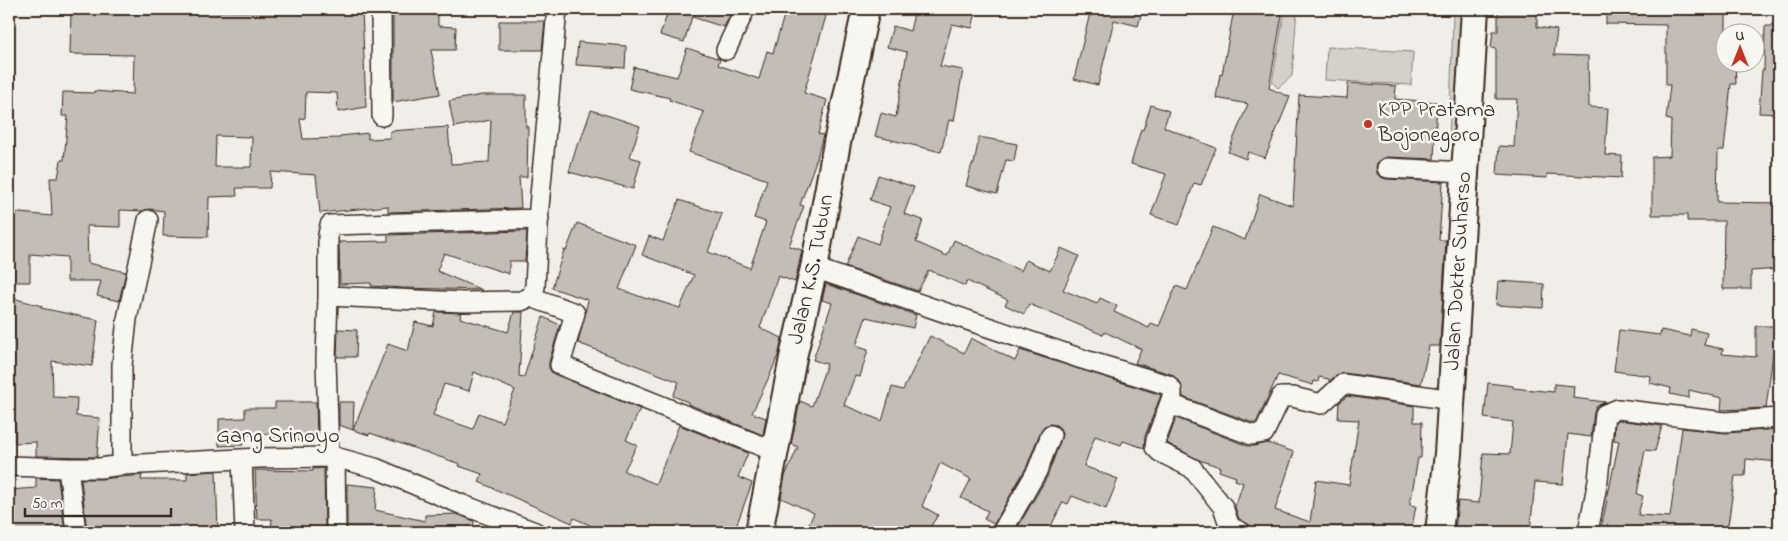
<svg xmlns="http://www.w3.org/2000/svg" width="1788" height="541" viewBox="0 0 1788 541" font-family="'Indie Flower',sans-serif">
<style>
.green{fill:#d4d1cc;stroke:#887e75}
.building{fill:#c2bdb7;stroke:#3b2a1e;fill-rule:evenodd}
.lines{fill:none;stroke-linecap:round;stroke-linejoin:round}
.street-casing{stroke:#3b2a1e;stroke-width:22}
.secondary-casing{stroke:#3b2a1e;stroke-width:30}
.street{stroke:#f6f6f2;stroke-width:19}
.secondary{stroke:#f6f6f2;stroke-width:26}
.poi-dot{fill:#c8321e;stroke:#f6f6f2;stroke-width:2}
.labels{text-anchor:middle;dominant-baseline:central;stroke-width:5;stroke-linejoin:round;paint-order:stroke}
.poi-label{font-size:22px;fill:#3b2a1e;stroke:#f6f6f2;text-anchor:start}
.street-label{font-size:22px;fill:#3b2a1e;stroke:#f6f6f2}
</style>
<rect width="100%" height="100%" fill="#efeeea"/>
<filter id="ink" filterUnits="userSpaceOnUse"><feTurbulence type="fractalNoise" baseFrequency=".02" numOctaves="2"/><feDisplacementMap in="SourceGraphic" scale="10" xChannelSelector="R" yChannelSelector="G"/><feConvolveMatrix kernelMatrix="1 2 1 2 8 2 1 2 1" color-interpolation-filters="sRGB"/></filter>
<g filter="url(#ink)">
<path class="green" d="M1285 9H1297L1292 76 1278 88 1272 82Z
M1443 9H1461L1458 145H1449L1453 15 1443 14Z
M1327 47 1413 52 1411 85 1325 80Z"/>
<path class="building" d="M71 9H219V11L281 12V9H362L366 107 338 112 337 93 306 92 305 118 300 119 303 139 340 138V136L368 133V139L390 138V131L448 127 451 164 489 162 491 120 454 127 449 101 482 95H526V127H528L527 177H519L521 208 388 212V206L320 213 316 175 271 172 270 188H236L237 196 209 197 208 237 163 236 164 211 150 209 142 211 120 210V227L87 226 88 263 126 272 119 301 97 296 101 281H67V257L30 254V282H9V212L52 216 50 178H58L61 160H64L68 116H62L63 92 94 93V91L133 94 134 55 70 54ZM216 136 252 137 251 167H215Z
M393 9H438V26L456 27 455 50H431L440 94 393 102Z
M669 9H733L724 27 692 17 684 42 660 35Z
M786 9H828L804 93 827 100 818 134 823 135 817 158 800 205 804 206 789 246 802 250 795 282 778 276 760 328 782 338 779 353 770 375 752 413 766 418 763 435 688 404V402L673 396 679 382 578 343 588 300 552 288 564 250 566 251 577 223 636 245 619 289 647 299 648 298 680 308 694 275 642 255 649 236 663 241 679 200 722 214 708 252 750 268 766 222 754 218 767 180 689 152 704 112 669 100 670 98 629 89 634 67 677 77 687 48 720 59 718 65 759 79 767 51 773 53Z
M915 9H977L972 28 952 24 940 66 963 70 954 121 949 120 941 152 875 136 881 113 896 117 907 52 887 47 893 26 910 31Z
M1091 9H1143L1138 26 1114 20 1098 85 1074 79Z
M1234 9H1283L1269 88 1290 97 1265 158 1248 152 1246 159 1228 152 1248 104 1216 98 1220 74 1222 75Z
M1498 9H1537V27L1557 30 1554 55 1588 56 1589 107 1608 108 1605 155 1622 156 1621 178 1547 174V178L1497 175 1499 146 1514 147 1517 99H1496V49L1491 48 1493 31H1498Z
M1606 9H1726V62H1735L1736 84H1731L1724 150H1718L1717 202 1779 203V269L1751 271V289H1723L1724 221H1687V215H1652V157L1670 156 1671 120 1666 119 1670 85H1666V25L1606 24Z
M499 21H545L542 50H499Z
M1765 26H1779V114L1759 113 1762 70H1764Z
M578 42 626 46 625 68 576 65Z
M1348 83 1396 86 1395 99 1437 102 1434 159 1387 157 1378 162 1376 167 1377 174 1381 177 1386 179 1443 182 1439 240H1446L1440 346H1429L1421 384 1344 373 1336 375 1329 382V379L1319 377 1318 382 1314 381 1313 385 1278 375 1256 423H1253L1183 397 1181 384 1176 378 1171 374 1135 363 1141 349 1105 332 1103 335 1029 304 1024 314 1005 305 1008 300 967 281 965 286 929 270 918 291 845 267 858 236 878 244 890 207 870 200 878 175 914 187 904 214 923 220 916 242 947 256 954 240 1021 271 1026 260 1050 271 1061 248 1079 256 1063 290 1097 304 1100 298 1117 306 1114 312 1149 328 1151 323 1159 326 1176 286 1187 290 1213 227 1245 240 1260 194 1293 206 1299 95 1347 98Z
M1151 105 1169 111 1164 127 1216 148 1201 185 1194 183 1179 225 1151 215 1166 174 1131 164 1141 129 1143 130Z
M591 110 640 126 630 157 641 160 633 189 569 172 578 142H580Z
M979 137 1017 144 1014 161 1006 160 997 194 966 186 972 164H974Z
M527 231 525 261H509V274L444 253 437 271 482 290 404 288 371 286V283L340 284 339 242 388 241V235Z
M1498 281 1544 284 1543 308 1496 305Z
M826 284 916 315 913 328 866 317 856 346 868 350 860 377 855 376 844 405 882 421 892 387 903 390 930 336 964 353 971 338 1015 361 1020 350 1161 395 1145 436 1144 448 1123 441 1121 445 1095 436 1084 466 1118 479 1106 509 1072 496 1068 504 1063 502 1048 532H1015L1047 477 1061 439 1062 434 1060 428 1056 425 1050 424 1044 426 1041 430 1027 466 994 524 984 519 988 511 961 498 971 479 940 463 922 506 938 515 927 532H805L814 513 781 498 785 476 798 447 791 444 800 401 812 406 827 364 813 360 832 303 822 300Z
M9 297 42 306 41 308 98 320 92 366 52 361 53 397 77 398 76 416 100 418 97 457 36 456V442L15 443V420L9 421Z
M436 312 461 313 460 318 508 332 514 312H523L519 376 524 377 543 317 560 325 549 362V368L552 373 640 409 626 440 637 445 624 471 656 484 679 425 748 453 738 477 752 483 734 532H605L574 518 572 523 479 482 482 474 459 466 460 464 370 433 369 435 353 430 388 344 408 351 415 322 433 326ZM474 372 515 390 502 422 479 413 473 429 433 415 444 384 469 391Z
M1756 326H1774V354H1773L1766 408 1721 410 1722 398 1689 390V398L1670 394 1671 388 1650 383 1651 376 1614 371 1619 330 1660 335 1661 330 1690 336 1691 329 1707 333 1704 345 1723 349 1722 354 1756 357Z
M338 329 357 330 356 357H337Z
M1488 383 1513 386V388L1554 392V384L1574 386 1573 398 1605 402 1596 407 1594 412 1591 437 1568 434 1563 484 1535 482 1530 532 1455 531 1458 501 1479 503 1483 453 1510 454 1513 422 1484 418Z
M1347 396 1414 406V422H1422L1421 458H1418L1410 505 1416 506 1411 532H1252L1250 525 1239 519 1235 507 1243 483 1235 480 1236 477 1219 471 1220 467 1199 460 1167 443 1176 418 1248 446H1254L1268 443 1294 452 1275 510 1310 522 1316 480 1349 485 1359 420 1338 419 1339 403Z
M275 402H316L317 441 275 440V434L243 435V445L219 446V419L245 418V408H275Z
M339 402H354L353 430 339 425Z
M1619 420 1662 426 1655 451 1645 450 1637 494 1643 496 1638 515 1670 517 1682 428 1726 433 1779 429V462L1746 459 1745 476H1735L1727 532H1616L1601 529 1619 441 1614 440 1615 422Z
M324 468 325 532H271L272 519H257L255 470 313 471V469Z
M216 471 218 532H87L81 479H100L142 475 141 480H187V473Z
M36 478 58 479 65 532H9V490L36 488Z
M347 484 377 487 375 510 425 521V515L457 514 474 521 473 532H347Z"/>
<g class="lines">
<defs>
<path id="street" d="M381 9 382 116
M726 50 745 9
M1387 168 1466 172
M814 268 1082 359 1168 385 1172 390V397L1156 440 1155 447 1160 452 1192 468 1223 507 1230 527 1241 532
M328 296V235L330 225 539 219
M531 297 575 313 560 365 776 452
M1170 404 1252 435 1264 433 1281 397H1293L1321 404 1343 384 1452 400
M329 457 326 360 328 296 463 302 521 301 531 297 535 287 539 207 557 9
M335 457 336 532
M242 459 245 532
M122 465V365L127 319 148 220
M9 466 68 468H100L122 465 260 458 335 457 375 468 463 505 535 532
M68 468 76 532
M1002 532 1037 471 1051 435
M1588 532 1598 480 1605 414 1618 409 1725 422 1779 418"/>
<g id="secondary">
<path id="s1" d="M759 532 794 353 814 268 837 143 866 9"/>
<path id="s2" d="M1439 532 1448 454 1475 9"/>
</g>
</defs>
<use href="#street" class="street-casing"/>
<use href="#secondary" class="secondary-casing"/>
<use href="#street" class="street"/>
<use href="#secondary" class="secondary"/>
</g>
</g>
<circle class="poi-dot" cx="1368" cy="124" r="5"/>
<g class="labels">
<g class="poi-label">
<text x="1378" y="111">KPP Pratama<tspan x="1378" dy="25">Bojonegoro</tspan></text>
</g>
<g class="street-label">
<text stroke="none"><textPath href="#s1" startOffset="268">Jalan K.S. Tubun</textPath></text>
<text stroke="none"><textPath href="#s2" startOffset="262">Jalan Dokter Suharso</textPath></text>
<text x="278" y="437">Gang Srinoyo</text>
</g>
</g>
<rect width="1788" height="541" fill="none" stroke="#f6f6f2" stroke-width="30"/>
<rect x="15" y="15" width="1758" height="511" fill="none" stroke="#3b2a1e" stroke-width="2" filter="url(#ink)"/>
<g transform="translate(1740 48)"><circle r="24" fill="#f6f6f2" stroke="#aba49d"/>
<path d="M0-4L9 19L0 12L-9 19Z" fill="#c8321e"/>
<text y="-8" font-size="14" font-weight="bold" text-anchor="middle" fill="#3b2a1e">U</text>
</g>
<path d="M25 508v8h146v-8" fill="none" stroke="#3b2a1e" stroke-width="2.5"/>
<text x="32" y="508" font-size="15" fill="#3b2a1e" stroke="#f6f6f2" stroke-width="4" paint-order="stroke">50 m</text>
</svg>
